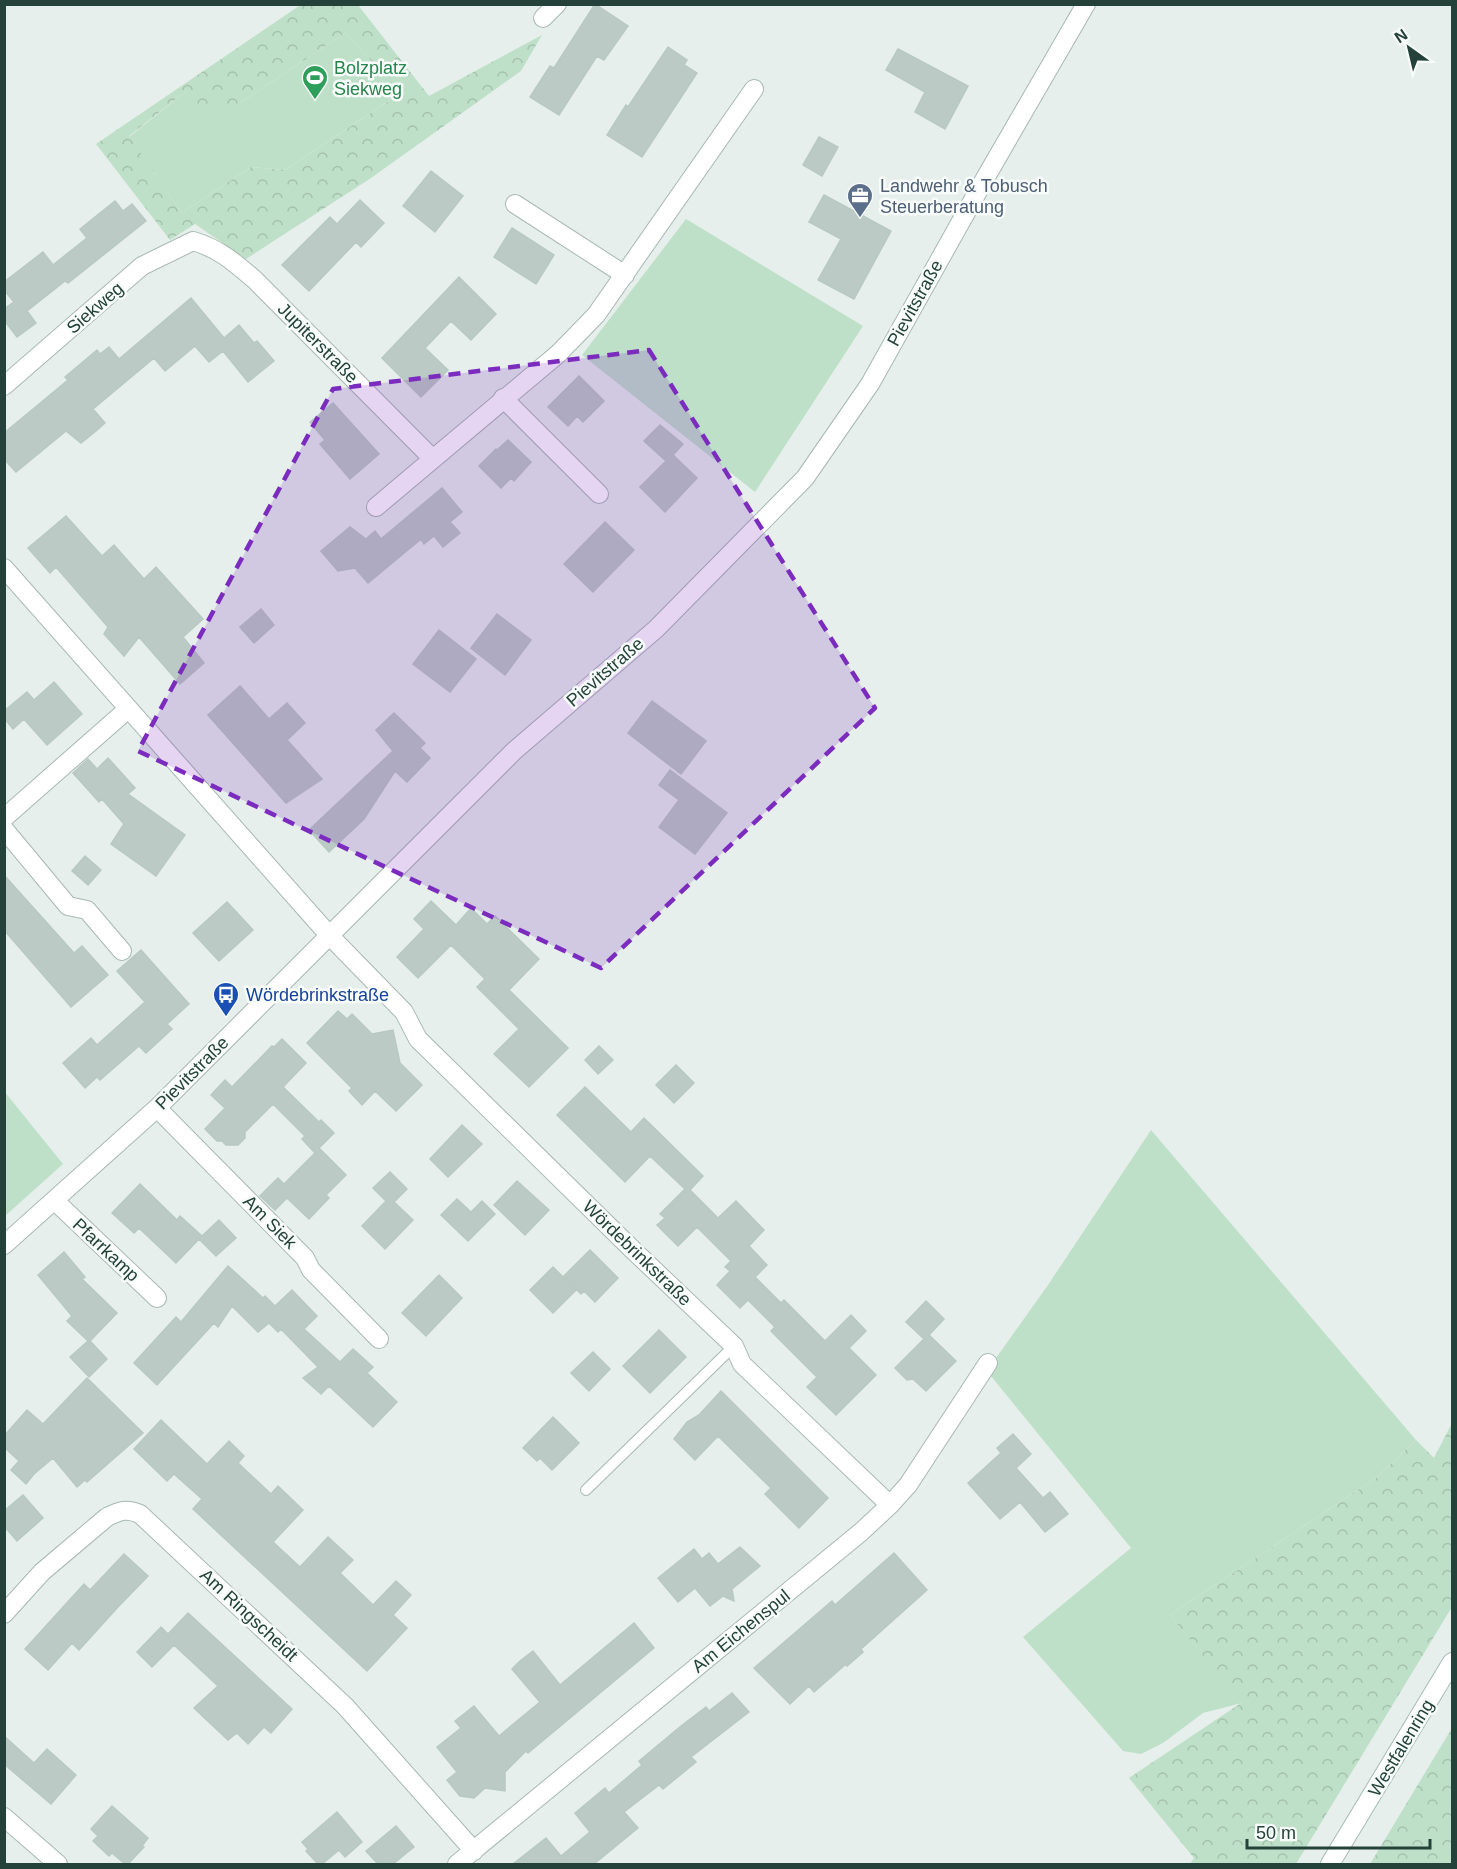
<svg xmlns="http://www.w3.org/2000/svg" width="1457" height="1869" viewBox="0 0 1457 1869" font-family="Arial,sans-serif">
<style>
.grass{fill:#bfe0c8}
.forest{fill:url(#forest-crowns);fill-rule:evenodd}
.building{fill:#bbcac4;stroke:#b8c9c2;stroke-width:1.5}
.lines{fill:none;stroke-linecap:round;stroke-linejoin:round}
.service-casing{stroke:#a8b8b2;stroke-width:12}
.minor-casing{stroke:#a8b8b2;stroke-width:20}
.secondary-casing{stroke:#a4bbb3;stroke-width:20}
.service{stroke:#fff;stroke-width:10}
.minor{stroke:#fff;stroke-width:18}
.secondary{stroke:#fff;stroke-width:18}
.marked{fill:#7b2cbf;fill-opacity:0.2;stroke:#7b2cbf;stroke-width:4.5;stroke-dasharray:12 8;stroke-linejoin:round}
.labels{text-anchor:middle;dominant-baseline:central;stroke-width:5;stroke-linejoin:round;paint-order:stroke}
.leisure-label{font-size:18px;fill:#27864d;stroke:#f7fbf9;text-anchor:start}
.service-label{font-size:18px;fill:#4e5e75;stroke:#f7fbf9;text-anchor:start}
.street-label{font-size:18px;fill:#24423a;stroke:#f7fbf9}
.transit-label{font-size:18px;fill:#164399;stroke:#f7fbf9;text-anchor:start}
</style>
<defs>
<pattern id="forest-crowns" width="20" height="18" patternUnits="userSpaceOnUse" patternTransform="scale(1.5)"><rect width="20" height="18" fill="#bfe0c8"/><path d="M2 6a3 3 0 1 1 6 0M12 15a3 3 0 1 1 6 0" fill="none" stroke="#a4c1ad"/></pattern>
</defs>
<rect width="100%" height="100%" fill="#e6efeb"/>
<path class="grass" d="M345 33 377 67 390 100 285 170 251 167 182 213 129 137 185 92 240 103Z
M686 219 863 326 755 492 582 355Z
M4 1091 63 1164 5 1216H4Z
M1151 1130 1416 1440 1376 1478 1170 1615 1242 1703 1203 1713 1163 1743 1141 1754 1123 1751 1023 1637 1131 1548 991 1376 996 1358 1048 1285Z"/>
<path class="forest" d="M302 4 358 5 429 96 542 35 521 71 371 178 246 259 195 224 170 240 96 144ZM345 33 377 67 390 100 285 170 251 167 182 213 129 136 185 92 207 114 240 103Z
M1452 1423V1607L1296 1864H1190L1194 1858 1129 1778 1241 1703 1170 1615 1376 1478 1416 1440 1434 1458Z
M1452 1728V1864H1370Z"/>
<path class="building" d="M595 4 628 26 604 60 597 56 559 115 530 97 550 66 554 68Z
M668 47 687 60 684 65 697 73 642 157 607 135 626 105 628 107Z
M898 49 968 86 945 129 915 112 925 92 886 70Z
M819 137 838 147 822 176 803 165Z
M431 171 463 196 435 232 403 206Z
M824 195 891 231 854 299 818 280 841 239 809 222Z
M360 200 384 223 361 247 356 242 309 291 282 265 330 217 337 224Z
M115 201 123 211 132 204 146 221 68 283 65 281 27 311 36 323 17 337 4 320V309L14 302 4 290V282L43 252 53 265 87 238 80 229Z
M512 228 554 255 536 284 494 257Z
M459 277 496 314 471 340 451 321 425 348 448 370 421 397 382 358Z
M191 298 224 338 239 325 254 343 257 341 274 361 248 382 223 351 209 362 195 346 165 371 154 358 93 409 105 423 96 431 81 443 66 431 16 472 4 459V433L68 380 65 377 97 350 100 354 109 347 119 359Z
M579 376 604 401 583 422 577 416 568 426 548 407Z
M333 403 379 454 350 479 320 444 325 440 310 422Z
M660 425 683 444 673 455 697 478 665 512 640 487 666 461 644 441Z
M508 440 531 462 514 481 511 478 501 488 479 466 496 449 497 450Z
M442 488 462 512 450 522 460 533 443 547 434 536 424 544 421 539 368 583 355 568 338 571 321 551 350 527 366 539 375 531 381 539Z
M66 516 102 556 114 545 144 579 156 567 203 619 183 637 204 663 180 684 139 637 124 656 104 634 108 627 56 567 50 573 28 548Z
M605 522 634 550 593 592 564 564Z
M261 609 274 625 254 643 240 627Z
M497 614 531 640 505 675 471 648Z
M439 630 476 659 450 692 413 664Z
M54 682 82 714 47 745 24 719 13 729 4 718V711L27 692 34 700Z
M240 686 269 719 287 703 305 723 287 740 322 779 286 803 208 715Z
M652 701 706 741 681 774 628 733Z
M394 713 425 743 420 748 430 758 407 782 395 771 364 819 329 852 309 830 393 751 376 730Z
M108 758 135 788 128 794 185 835 156 876 111 844 124 824 102 799 99 802 73 773 88 759 97 769Z
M670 770 727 813 695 854 659 827 679 800 659 785Z
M85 856 101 870 88 885 72 871Z
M4 875 74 953 82 946 108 975 71 1007 4 930Z
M431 901 456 925 471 908 487 924 495 916 539 959 509 990 568 1048 529 1087 494 1054 519 1029 477 987 485 979 451 945 418 978 397 957 424 929 414 919Z
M227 902 253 930 219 961 193 933Z
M141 950 189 1004 167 1024 172 1029 146 1053 139 1046 100 1080 97 1077 85 1088 63 1063 91 1038 97 1045 145 1002 117 971Z
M338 1011 347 1019 352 1014 372 1034 393 1030 400 1063 422 1085 396 1111 375 1091 362 1105 349 1091 352 1088 307 1043Z
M282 1039 306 1063 283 1087 319 1122 321 1120 334 1133 319 1148 346 1175 326 1195 329 1198 309 1219 287 1198 275 1210 260 1196 278 1178 284 1184 315 1153 302 1139 305 1136 273 1104 245 1132V1138L238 1145H226L222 1141H217L205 1129 225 1108 211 1095 225 1080 232 1087 272 1046 274 1047Z
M599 1046 613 1060 598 1074 585 1060Z
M676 1065 694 1083 674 1103 656 1085Z
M585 1087 631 1132 644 1118 703 1176 690 1190 718 1218 736 1201 764 1230 749 1246 767 1265 755 1277 781 1303 784 1300 825 1341 851 1315 866 1331 849 1348 876 1375 836 1415 807 1387 817 1377 771 1331 775 1327 748 1300 740 1308 717 1285 730 1271 725 1267 731 1261 697 1227 678 1246 657 1225 665 1218 660 1214 685 1189 650 1156 625 1182 557 1115Z
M462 1125 482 1144 448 1177 430 1159Z
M390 1172 407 1189 394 1202 413 1220 385 1249 362 1226 386 1201 373 1188Z
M517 1181 549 1210 525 1235 494 1205Z
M140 1184 177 1220 180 1216 202 1236 219 1220 236 1238 216 1256 199 1239 176 1263 139 1228 134 1233 112 1213Z
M457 1199 471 1212 482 1201 495 1214 468 1241 441 1215Z
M590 1250 618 1278 595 1302 584 1291 581 1294 563 1277Z
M64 1252 85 1277 82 1279 117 1313 90 1341 107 1359 89 1377 70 1357 88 1341 67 1321 72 1316 38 1275Z
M228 1266 263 1298 265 1296 275 1306 292 1290 317 1316 304 1329 340 1362 353 1349 373 1367 367 1373 397 1402 373 1427 329 1386 321 1394 303 1378 318 1367 281 1329 278 1332 269 1323 258 1332 232 1306 218 1327 214 1323 157 1385 134 1363 176 1317 181 1322Z
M553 1267 576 1290 553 1313 530 1290Z
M439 1275 462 1298 426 1336 402 1313Z
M926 1301 944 1319 929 1335 956 1361 926 1391 913 1379 907 1380 895 1368 924 1339 906 1322Z
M659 1330 686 1357 650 1393 623 1366Z
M593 1352 610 1369 589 1391 571 1373Z
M87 1378 143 1433 87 1482 85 1480 77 1487 53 1458 34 1474 26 1484 11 1470 19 1461 4 1447V1436L27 1410 43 1424Z
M721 1391 828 1498 799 1528 765 1494 771 1488 718 1436 695 1460 674 1439 687 1422 699 1415Z
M553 1417 579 1443 552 1470 540 1458 537 1461 523 1448Z
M161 1420 207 1464 229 1441 244 1456 238 1463 271 1494 278 1486 303 1510 273 1542 300 1567 328 1537 353 1560 340 1573 373 1605 396 1581 411 1595 393 1615 407 1628 367 1671 193 1509 202 1499 174 1474 167 1481 134 1449Z
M1013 1434 1031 1454 1016 1468 1043 1498 1050 1492 1068 1514 1045 1532 1020 1502 1000 1519 968 1483 1001 1453 997 1448Z
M23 1495 43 1518 17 1541 4 1526V1511Z
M740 1547 760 1566 732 1589 734 1601 723 1596 710 1606 695 1588 678 1602 658 1578 694 1549 702 1559 709 1553 718 1564Z
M894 1553 927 1590 861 1649 863 1652 847 1666 846 1664 814 1692 809 1686 790 1704 754 1668 832 1601 835 1605Z
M124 1554 148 1576 118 1607 79 1650 72 1643 48 1670 25 1649 84 1584 90 1590Z
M188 1613 292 1709 271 1733 264 1727 248 1744 237 1733 228 1740 194 1708 218 1686 174 1645 152 1667 137 1652 161 1627 168 1634Z
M634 1623 654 1648 528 1753 526 1751 505 1772V1791L485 1788 474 1798 460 1796 447 1780 457 1772 437 1747 461 1728 455 1721 474 1706 499 1736 540 1702 512 1669 520 1661 533 1651 560 1685Z
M732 1693 749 1712 691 1757 696 1762 663 1789 659 1785 624 1812 638 1828 594 1864H513L546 1838 561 1856 590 1832 575 1813 605 1788 609 1793 642 1765 639 1761 681 1726 706 1707 709 1711Z
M4 1736 34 1763 47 1749 76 1775 51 1804 4 1764Z
M112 1806 148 1838 142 1846 144 1847 128 1864H125L112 1853 109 1856 93 1841 98 1836 91 1829Z
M337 1812 362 1842 345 1857 339 1850 322 1864H318L306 1851 308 1849 302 1842Z
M396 1826 414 1847 393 1864H378L366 1851Z"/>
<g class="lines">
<defs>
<path id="service" d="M586 1490 734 1346"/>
<path id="minor" d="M543 18 557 4
M515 204 625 275
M4 386 142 266 193 241C220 249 235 263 255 280L433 459 376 507
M503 398 599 494
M433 459 558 354 596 315 754 89
M4 568 329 935 404 1012 418 1039 634 1251 734 1346 742 1364 890 1505
M4 818 128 709
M4 829 68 906 87 910 122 951
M157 1108 305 1258 311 1270 379 1339
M55 1201 157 1298
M4 1245 157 1108 514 751 656 629 805 478 870 384 987 175 1086 4
M4 1614 42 1572 107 1517C120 1511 126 1508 140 1514L345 1706 474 1851
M4 1817 58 1864
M457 1864 861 1532 890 1505 908 1485 988 1363"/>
<path id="secondary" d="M1330 1864 1452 1662"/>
</defs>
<use href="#service" class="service-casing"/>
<use href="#minor" class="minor-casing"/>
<use href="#secondary" class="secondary-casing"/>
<use href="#service" class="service"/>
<use href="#minor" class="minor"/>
<use href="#secondary" class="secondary"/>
</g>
<path class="marked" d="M649 350 875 708 601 968 138 751 333 389Z"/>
<defs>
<symbol id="stadium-pin" viewBox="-11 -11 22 30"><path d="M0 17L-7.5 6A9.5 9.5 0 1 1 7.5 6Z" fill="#2e9e5b" stroke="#f7fbf9"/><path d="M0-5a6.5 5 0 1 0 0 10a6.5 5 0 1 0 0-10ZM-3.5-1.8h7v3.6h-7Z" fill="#fff"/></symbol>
<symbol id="office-pin" viewBox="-11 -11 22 30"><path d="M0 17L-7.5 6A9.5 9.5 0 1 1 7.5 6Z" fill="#5c6f8a" stroke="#f7fbf9"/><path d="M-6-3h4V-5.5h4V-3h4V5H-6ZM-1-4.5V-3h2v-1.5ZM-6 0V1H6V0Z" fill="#fff"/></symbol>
<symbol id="bus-pin" viewBox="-11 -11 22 30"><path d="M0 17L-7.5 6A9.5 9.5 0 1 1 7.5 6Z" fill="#1a4fb4" stroke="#f7fbf9"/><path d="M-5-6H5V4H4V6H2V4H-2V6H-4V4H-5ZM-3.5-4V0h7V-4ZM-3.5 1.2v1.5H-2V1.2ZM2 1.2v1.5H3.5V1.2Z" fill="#fff"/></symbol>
</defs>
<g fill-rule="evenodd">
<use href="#stadium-pin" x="300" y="63" width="30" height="40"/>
<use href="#office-pin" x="845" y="181" width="30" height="40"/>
<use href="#bus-pin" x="211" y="980" width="30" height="40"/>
</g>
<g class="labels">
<g class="leisure-label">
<text x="334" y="68">Bolzplatz<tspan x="334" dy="21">Siekweg</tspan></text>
</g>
<g class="service-label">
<text x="880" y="186">Landwehr &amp; Tobusch<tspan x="880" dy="21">Steuerberatung</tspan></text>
</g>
<g class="street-label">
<text transform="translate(915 303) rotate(-61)">Pievitstraße</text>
<text transform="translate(95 308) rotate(-41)">Siekweg</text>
<text transform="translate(318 343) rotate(45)">Jupiterstraße</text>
<text transform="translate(605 672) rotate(-41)">Pievitstraße</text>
<text transform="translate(192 1073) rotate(-45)">Pievitstraße</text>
<text transform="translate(270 1222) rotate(45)">Am Siek</text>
<text transform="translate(106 1250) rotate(43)">Pfarrkamp</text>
<text transform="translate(637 1253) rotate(44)">Wördebrinkstraße</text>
<text transform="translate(249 1615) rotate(43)">Am Ringscheidt</text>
<text transform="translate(741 1631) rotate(-39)">Am Eichenspul</text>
<text transform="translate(1401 1748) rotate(-59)">Westfalenring</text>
</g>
<g class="transit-label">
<text x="246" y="995">Wördebrinkstraße</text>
</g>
</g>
<rect width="1457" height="1869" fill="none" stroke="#24423a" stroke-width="12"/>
<g transform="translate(1409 48) rotate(326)" stroke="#f7fbf9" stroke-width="4.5" paint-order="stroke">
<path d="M0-4.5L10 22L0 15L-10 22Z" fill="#24423a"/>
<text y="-9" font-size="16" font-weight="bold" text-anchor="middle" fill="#24423a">N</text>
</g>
<path d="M1247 1839v9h183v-9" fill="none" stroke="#24423a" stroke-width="3"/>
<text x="1256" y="1839" font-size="18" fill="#24423a" stroke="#f7fbf9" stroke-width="4.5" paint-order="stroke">50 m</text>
</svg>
